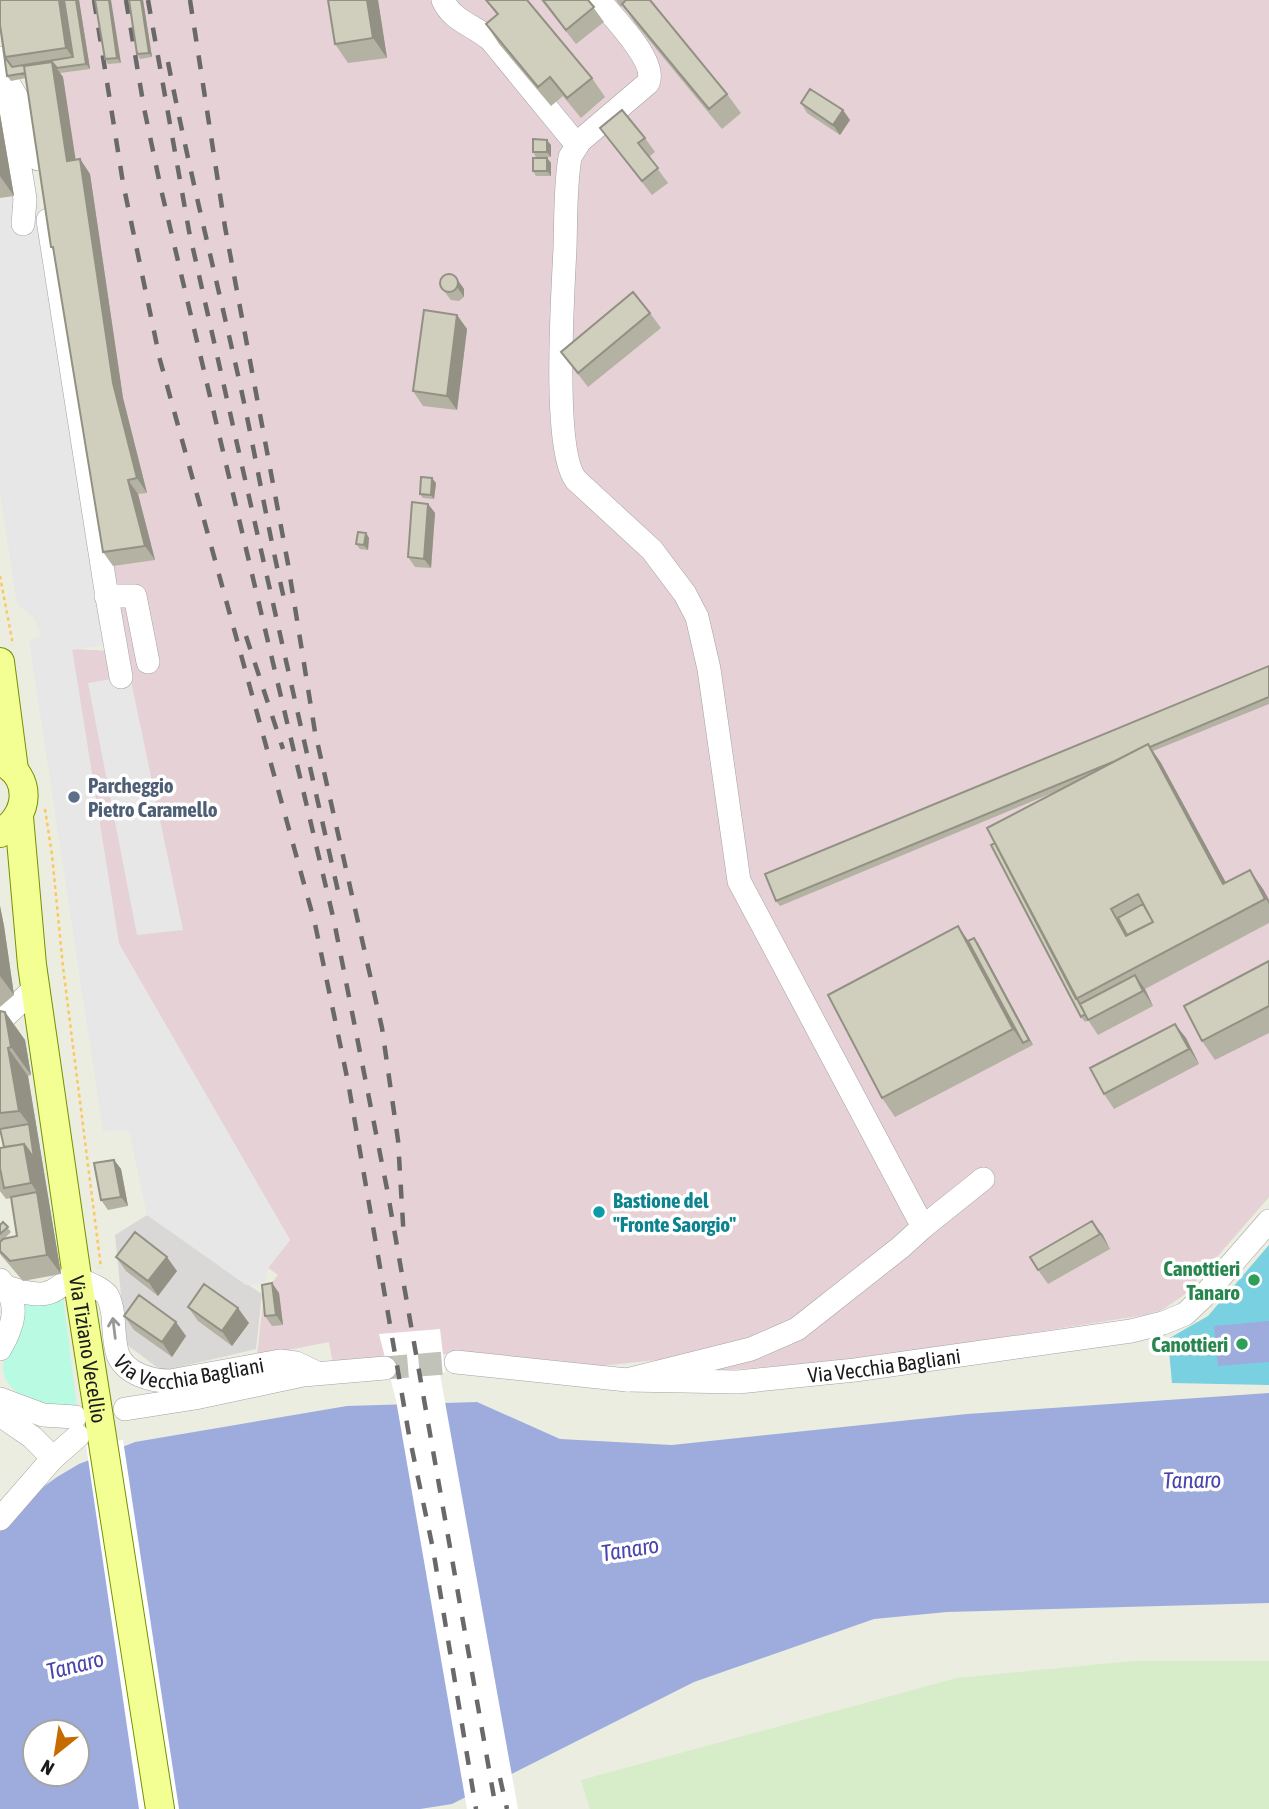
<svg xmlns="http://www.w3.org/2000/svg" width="1269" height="1809" viewBox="0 0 1269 1809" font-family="'Asap Condensed',sans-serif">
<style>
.residential{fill:#d9d8d7}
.industrial{fill:#e6d1d7}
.farmland{fill:#d7edc9}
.park{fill:#b8fbe2}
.pitch{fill:#79d0e0}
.parking{fill:#e7e7e7}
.water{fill:#9dacdd;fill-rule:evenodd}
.pier{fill:#fff}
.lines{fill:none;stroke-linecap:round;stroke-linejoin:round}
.minor-tunnel{stroke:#c1c3b8;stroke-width:23;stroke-dasharray:23 11;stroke-linecap:butt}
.minor-casing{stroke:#a2a2a2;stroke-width:24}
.major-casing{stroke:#739100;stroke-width:30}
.path{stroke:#fec65f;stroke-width:2.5;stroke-dasharray:3.5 3.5;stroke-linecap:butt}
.minor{stroke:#fff;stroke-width:23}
.major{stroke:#f3ff92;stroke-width:28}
.rail{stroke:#696969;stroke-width:4.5;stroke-dasharray:14 14;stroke-linecap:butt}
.wall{fill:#b3b2a3}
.shaded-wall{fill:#929184}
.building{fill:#d0cfbd;stroke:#929184;stroke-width:2;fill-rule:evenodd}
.oneway{stroke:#989898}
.service-dot{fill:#5c6f8a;stroke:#fff;stroke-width:2.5}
.culture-dot{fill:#0f9aa8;stroke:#fff;stroke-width:2.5}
.leisure-dot{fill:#2e9e5b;stroke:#fff;stroke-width:2.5}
.labels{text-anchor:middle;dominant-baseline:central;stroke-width:7;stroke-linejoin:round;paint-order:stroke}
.service-label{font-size:21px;font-weight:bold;fill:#4e5e75;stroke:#fff;text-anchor:start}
.culture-label{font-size:21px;font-weight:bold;fill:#0d838f;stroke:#fff;text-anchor:start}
.leisure-label{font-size:21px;font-weight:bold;fill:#27864d;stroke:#fff;text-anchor:end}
.street-label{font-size:21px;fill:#1b1b1b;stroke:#fff}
.water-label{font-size:23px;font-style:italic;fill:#4945ac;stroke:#fff}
</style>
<rect width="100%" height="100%" fill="#eaeddf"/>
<path class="residential" d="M147 1215 262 1294 256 1349 162 1371 126 1344 115 1235Z"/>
<path class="industrial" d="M67 0H1269V1197L1184 1295 1162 1310 1145 1315 853 1361 724 1370 685 1372 677 1358 590 1367 473 1354H447L348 1365 333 1364 329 1342 257 1356 264 1293 278 1275 268 1268 290 1240 119 944 72 649 114 651 32 69Z"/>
<path class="farmland" d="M1133 1661H1269V1809H590L581 1780 957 1678Z"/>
<path class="park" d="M63 1297 77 1407C52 1407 3 1400 3 1366 3 1359 8 1351 9 1345 13 1331 16 1316 20 1302 37 1306 47 1305 63 1297Z"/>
<path class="pitch" d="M1269 1245V1385L1172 1383 1168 1339 1208 1316Z"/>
<path class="parking" d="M38 192 48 256 43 263 109 644 72 650 119 944 290 1240 268 1268 265 1284 246 1285 147 1215 129 1130 103 1131 29 640 41 637 37 623 33 617 17 604 0 493V198Z
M130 676 183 930 137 935 88 683Z"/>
<path class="water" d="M1269 1321V1362L1218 1366 1214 1326Z
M1269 1393V1603L947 1612 874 1619 694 1682 452 1804 420 1809H0V1525L24 1501 57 1477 79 1464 135 1442 347 1406 477 1402 560 1439 672 1445 967 1414ZM35 1732H77V1774H35Z"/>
<path class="pier" d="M440 1329 445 1372 440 1374 518 1809H467L396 1400 379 1334Z
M123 1440 179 1809H139L86 1445Z"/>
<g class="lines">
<path class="minor-tunnel" d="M385 1368 456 1362"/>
<defs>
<g id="minor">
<path d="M443 0C452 21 474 25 491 40L577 145"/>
<path d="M599 0C613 17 658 62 648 83L580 141 570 157C565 187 566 218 565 248 563 292 552 450 576 480L652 550 685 594 697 617 709 669 739 881 923 1227 901 1247 797 1329 751 1349 627 1380"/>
<path d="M0 58 5 77 34 128 38 159"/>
<path d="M8 94 25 199 23 224"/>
<path d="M48 220 107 597 121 677"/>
<path d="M106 596H135L148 662"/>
<path d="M0 1021 35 988"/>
<path d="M923 1227 983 1179"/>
<path id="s1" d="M77 1279C87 1283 100 1287 107 1295 111 1301 112 1309 113 1316 114 1328 114 1344 118 1355 126 1374 151 1381 170 1381L280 1361 296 1363 317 1373"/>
<path d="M0 1280C21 1303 14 1325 0 1349"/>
<path d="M6 1287C40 1298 53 1299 76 1270"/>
<path id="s2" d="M456 1362 627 1380 738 1382 855 1370 1131 1331 1163 1323 1185 1314 1202 1298 1269 1221"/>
<path d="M0 1399 43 1415 75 1417"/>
<path d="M125 1409 195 1398 303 1375 385 1368"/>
<path d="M0 1415 32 1437 53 1458"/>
<path d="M0 1519 53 1458 78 1436"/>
</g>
<g id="major">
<path d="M0 662 14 770"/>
<path d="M0 761C33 776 30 816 0 833"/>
<path id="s3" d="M19 817 32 965 76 1270 160 1809"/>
</g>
</defs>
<use href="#minor" class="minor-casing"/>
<use href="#major" class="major-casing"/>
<path class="path" d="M0 576 13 645
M45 809 52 855 63 967 101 1268"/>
<use href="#minor" class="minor"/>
<use href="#major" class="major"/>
<path class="rail" d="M94 0 123 183 160 360 315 924 348 1082 409 1435 433 1549 476 1809
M126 0 144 108 161 189 334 921 387 1189 496 1809
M148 0 189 231 340 900
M190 0 225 227 288 564 315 732 382 1028 398 1140 404 1240
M168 62C189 170 216 277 240 384 256 457 268 530 285 603
M246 636 283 749
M500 1778 507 1809"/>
</g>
<path class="wall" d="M79 0 90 69 60 73 63 77 75 160 80 159 90 174 123 398 147 493 138 494 155 560 113 566 103 552 54 251 51 247 26 78 11 81 7 76 0 27Z
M95 0 121 63 108 64 105 59Z
M129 0H143L152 57 140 59 137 54Z
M378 0 387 58 348 63 335 44Z
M486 0H527L592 78 605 97 581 118 563 96 551 106 499 44 486 24 497 15Z
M541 0H588L604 22 576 44Z
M616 0H650L727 94 741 113 722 129 635 23 623 5 621 7Z
M801 103 850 120 840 135 807 113Z
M0 114 14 196 0 198Z
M600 128 645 138 655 152 649 157 668 183 652 195Z
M551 145V157H536L533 152Z
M547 158 551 163V176H536L533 171Z
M457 279 464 289V297L459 301 451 300 440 286Z
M650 313 661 328 588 387 561 352Z
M457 315 467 329 457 410 423 406 413 391Z
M436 483 434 499 423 498 420 494Z
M428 504 435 513 431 568 415 567 408 557Z
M366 533 369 538 368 550 360 549 356 544Z
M1269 666V704L1153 751 1161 763 1226 883 1263 889 1269 900V923L1145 989 1153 1006 1098 1035 1088 1020 1085 1022 1081 1017 995 843 1057 791 780 906 776 901Z
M0 906 4 926 14 995 0 1007Z
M968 941 978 943 1033 1045 895 1117 882 1098Z
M1269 961V1033L1215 1060 1202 1041Z
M0 1011 5 1012 25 1040 31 1075 28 1076 61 1274 23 1281 0 1254V1225L3 1222 11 1232 1 1242 17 1236 11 1198 6 1199 0 1191V1148L4 1147 0 1129Z
M1175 1024 1186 1038 1199 1064 1114 1109 1104 1094Z
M114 1160 121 1169 128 1206 108 1210 101 1200Z
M1092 1221 1110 1249 1048 1284 1038 1270Z
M116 1257 177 1271 158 1296 126 1271Z
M272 1283 279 1293 283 1325 272 1326 265 1316Z
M188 1307 249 1323 232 1346 198 1321Z
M124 1316 186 1336 172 1357 134 1330Z"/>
<path class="shaded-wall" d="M59 0H67L76 62 66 48Z
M76 0H79L90 69 86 64Z
M109 0H111L121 63 117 58Z
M141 0H143L152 57 149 53Z
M367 0H378L387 58 373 38Z
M52 62 63 77 78 175 67 161Z
M843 110 850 120 840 135 833 125Z
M0 114 14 196 0 176Z
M547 140 551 145V157L547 152Z
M547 158 551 163V176L547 171Z
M80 159 90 174 123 398 147 493 137 478 113 383Z
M457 279 464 289V297L457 287Z
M457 315 467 329 457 410 447 396Z
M432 478 436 483 434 499 431 495Z
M128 480 138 494 155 560 145 546Z
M428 504 435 513 431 568 424 559Z
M366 533 369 538 368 550 364 545Z
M1148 744 1161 763 1237 903 1223 884Z
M1250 870 1263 889 1269 900V904Z
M0 906 4 926 14 995 0 976Z
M958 926 972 946 1023 1043 1013 1029Z
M974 938 978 943 1033 1045 1029 1040Z
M1135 975 1145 989 1153 1006 1143 991Z
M5 1012 25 1040 31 1075 11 1047Z
M1175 1024 1186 1038 1199 1064 1189 1049Z
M8 1048 28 1076 61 1274 47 1255 37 1192 31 1183 24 1144 29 1124 19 1111Z
M114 1160 121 1169 128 1206 121 1197Z
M1092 1221 1103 1235 1110 1249 1100 1234Z
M167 1257 177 1271 158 1296 148 1281Z
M272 1283 279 1293 283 1325 276 1315Z
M238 1308 249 1323 232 1346 222 1331Z
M176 1322 186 1336 172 1357 162 1342Z"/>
<path class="building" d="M0 0H59L66 48 5 57 0 25Z
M64 0H76L86 64 57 68 52 62 24 66 25 73 7 76 0 25 5 57 12 67 73 57Z
M95 0H109L117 58 105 59Z
M129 0H141L149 53 137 54Z
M328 0H367L373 38 335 44Z
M486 0H527L592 78 567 98 550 77 538 87 486 24 498 14Z
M543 0H588L594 7 566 30Z
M626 0H650L727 94 709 109 622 4Z
M52 62 67 161 80 159 113 383 137 478 128 480 145 546 103 552 53 247H51L24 66Z
M810 89 843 110 833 125 801 103Z
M622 110 645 138 638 143 658 168 642 181 600 128Z
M533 139 547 140V152H533Z
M533 158H547V171H533Z
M440 283a9 9 0 1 1 18 0a9 9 0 1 1-18 0Z
M633 292 650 313 578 373 561 352Z
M424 310 457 315 447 396 413 391Z
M421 477 432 478 431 495 420 494Z
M412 502 428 504 424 559 408 557Z
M358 532 366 533 364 545 356 544Z
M1269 666V697L1150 747 1148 744 1115 761 776 901 765 874Z
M1148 744 1223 884 1250 870 1265 899 1076 999 987 828ZM1138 894 1153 922 1126 936 1111 909Z
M995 843 1085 1014 1081 1017 991 845Z
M1143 904 1153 922 1127 935 1118 918Z
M958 926 1013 1029 882 1098 828 995Z
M974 938 1029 1040 1023 1043 968 941Z
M1269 961V1006L1202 1041 1184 1006Z
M1135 975 1143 991 1088 1020 1080 1004Z
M0 1011 5 1012 11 1047 8 1048 19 1111 0 1113Z
M1175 1024 1189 1049 1104 1094 1090 1068Z
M29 1124 34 1158 24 1144 4 1147 0 1129Z
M24 1144 31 1183 4 1188 0 1168V1148Z
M114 1160 121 1197 101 1200 94 1163Z
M37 1192 47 1255 10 1261 0 1251V1242L3 1239 17 1236 11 1197Z
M1092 1221 1100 1234 1038 1270 1030 1257Z
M3 1222 8 1227 0 1234V1225Z
M135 1232 167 1257 148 1281 116 1257Z
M272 1283 276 1315 265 1316 262 1285Z
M204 1284 238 1308 222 1331 188 1307Z
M139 1295 176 1322 162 1342 124 1316Z"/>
<defs><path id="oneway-shaft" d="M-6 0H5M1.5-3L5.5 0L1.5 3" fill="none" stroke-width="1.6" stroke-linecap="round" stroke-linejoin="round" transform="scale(1.75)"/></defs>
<use class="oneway" href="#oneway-shaft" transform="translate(114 1328) rotate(-97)"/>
<circle class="service-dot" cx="74" cy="797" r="7"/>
<circle class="culture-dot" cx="599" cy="1212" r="7"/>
<g class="leisure-dot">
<circle cx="1254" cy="1280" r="7"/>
<circle cx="1242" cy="1344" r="7"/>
</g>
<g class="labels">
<g class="service-label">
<text x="88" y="785">Parcheggio<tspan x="88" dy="24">Pietro Caramello</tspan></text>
</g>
<g class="culture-label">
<text x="613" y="1200">Bastione del<tspan x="613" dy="24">"Fronte Saorgio"</tspan></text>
</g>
<g class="leisure-label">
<text x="1240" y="1268">Canottieri<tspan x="1240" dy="24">Tanaro</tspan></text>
<text x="1228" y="1344">Canottieri</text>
</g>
<g class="street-label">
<text stroke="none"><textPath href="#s3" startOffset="537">Via Tiziano Vecellio</textPath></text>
<text stroke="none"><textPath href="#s1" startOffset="175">Via Vecchia Bagliani</textPath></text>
<text stroke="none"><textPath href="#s2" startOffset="430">Via Vecchia Bagliani</textPath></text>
</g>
<g class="water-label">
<text transform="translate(1192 1480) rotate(-1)">Tanaro</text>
<text transform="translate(630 1549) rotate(-9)">Tanaro</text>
<text transform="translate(75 1665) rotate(-14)">Tanaro</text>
</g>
</g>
<g transform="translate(56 1753) rotate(210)"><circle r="33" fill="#ffffff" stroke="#a4a4a4" stroke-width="2"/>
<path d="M0-5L12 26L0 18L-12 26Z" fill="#c56b00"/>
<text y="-10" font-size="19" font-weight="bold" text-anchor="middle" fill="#1b1b1b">N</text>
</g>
</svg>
